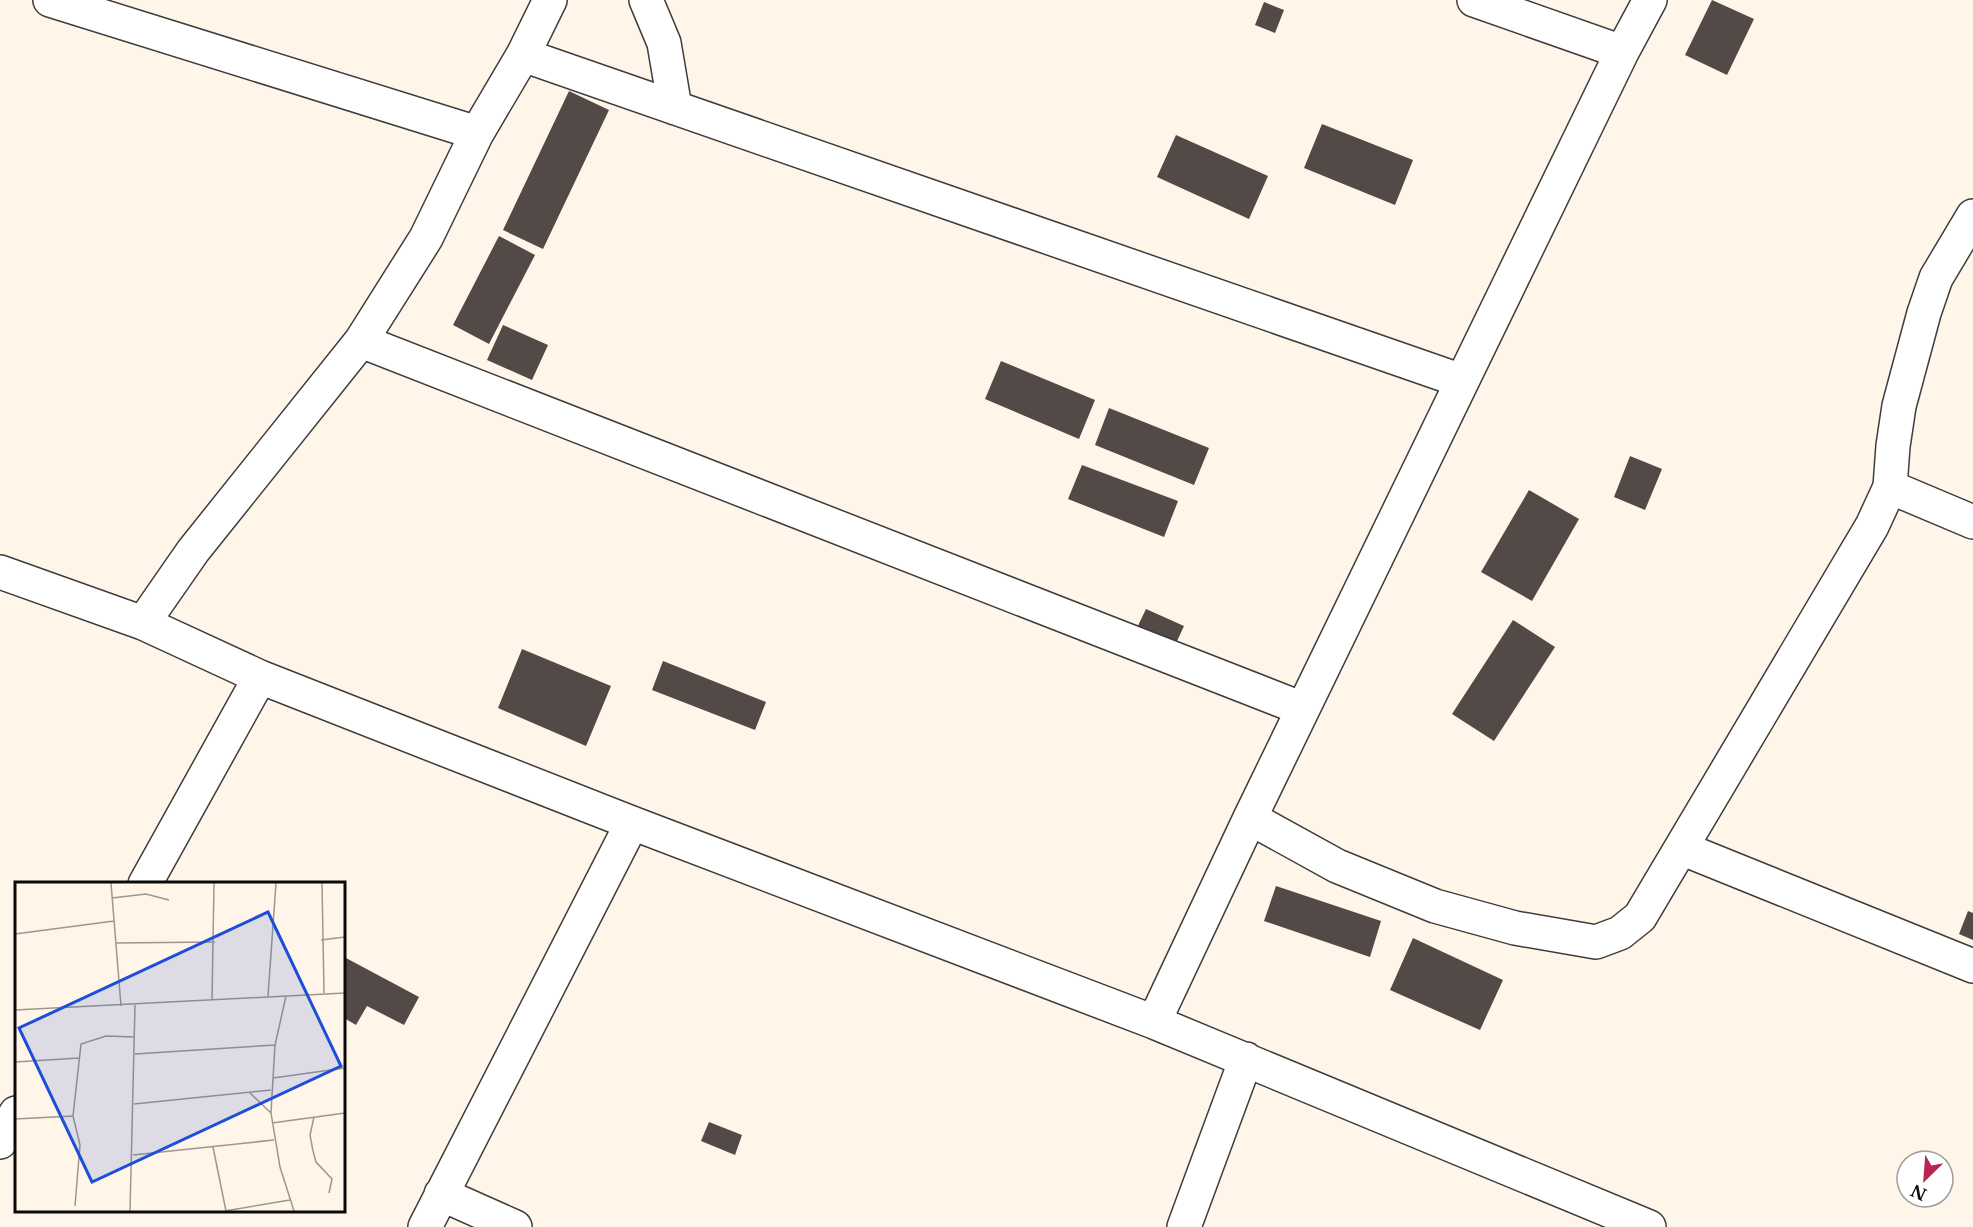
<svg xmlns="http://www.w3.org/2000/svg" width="1973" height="1227" viewBox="0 0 1973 1227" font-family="'Libre Baskerville',serif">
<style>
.building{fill:#534947}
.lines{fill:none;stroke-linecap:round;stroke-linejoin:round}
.minor-casing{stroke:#3d3d3d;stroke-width:36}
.minor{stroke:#fff;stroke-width:33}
.inset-road{fill:none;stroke:#9d978f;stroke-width:1.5}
.view{fill:#1d4ed8;fill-opacity:0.15;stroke:#1d4ed8;stroke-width:3}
.inset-edge{fill:none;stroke:#0a0a0a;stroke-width:3}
</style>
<rect width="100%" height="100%" fill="#fff5e8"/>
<path class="building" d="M1712 0 1754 19 1727 75 1685 55Z
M1264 2 1284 10 1275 33 1255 25Z
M569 91 609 110 543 249 503 230Z
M1322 124 1413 160 1395 205 1304 168Z
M1176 135 1268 176 1249 219 1157 177Z
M499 236 535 255 489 344 453 325Z
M503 325 548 345 532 380 487 360Z
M1001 361 1095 400 1079 439 985 399Z
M1109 408 1209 448 1194 485 1095 445Z
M1630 456 1662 469 1645 510 1614 497Z
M1082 465 1178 501 1164 537 1068 499Z
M1529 490 1579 519 1532 601 1481 572Z
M1146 609 1184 626 1172 652 1134 634Z
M1513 620 1555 647 1494 741 1452 714Z
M522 649 611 686 586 746 498 708Z
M663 661 766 702 755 730 652 690Z
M1276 886 1381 921 1370 957 1264 921Z
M1968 911 1973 913V940L1959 934Z
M1413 938 1503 980 1480 1030 1390 990Z
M346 958 419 997 404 1025 367 1006 356 1025 344 1018V963Z
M709 1122 742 1135 735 1155 701 1141Z"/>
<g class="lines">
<defs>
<path id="minor" d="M50 0 477 133
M646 0 664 43 675 108
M1474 0 1622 52
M523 55 1462 381
M361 341 1303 709
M1890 487 1893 446 1899 406 1924 313 1936 278 1973 216
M0 572 143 623 260 677 632 823 1154 1022 1649 1227
M143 623 193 551 361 341 426 238 477 133 523 55 550 0
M1250 818 1337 866 1435 906 1515 928 1596 942 1620 933 1640 917 1872 526 1890 487 1973 522
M1681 848 1973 966
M145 884 260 677
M1154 1022 1250 818 1622 52 1650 0
M0 1142 16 1113
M441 1194 515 1227
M425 1227 632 823
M1184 1227 1246 1059"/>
</defs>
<use href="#minor" class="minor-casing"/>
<use href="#minor" class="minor"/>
</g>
<g transform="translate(15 882)">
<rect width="330" height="330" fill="#fff5e8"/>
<path class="inset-road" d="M96 1 106 124M307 1 309 111M97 16 131 12 154 18M0 52 99 39M306 58 330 55M101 61 200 60M253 114 261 1M271 114 260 163 256 231 265 285 279 329M197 118 199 1M0 128 330 111M120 172 260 163M0 180 64 176M258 196 330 186M234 210 256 231M119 222 256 208M58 234 65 263 60 324M299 235 295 253 298 269 301 280 317 297 314 311M0 237 58 234 66 162 91 154 120 155M257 241 330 231M198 265 211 329M118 273 259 258M115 329 120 123M210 329 275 318"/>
<path class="view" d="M253 30 326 184 77 300 4 146Z"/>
<rect width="330" height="330" class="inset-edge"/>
</g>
<g transform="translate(1925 1179) rotate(205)"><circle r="28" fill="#ffffff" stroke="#9d9d9d" stroke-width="1.5"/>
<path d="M0-4.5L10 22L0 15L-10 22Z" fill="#b7264e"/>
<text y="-9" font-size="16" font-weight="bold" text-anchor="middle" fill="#0a0a0a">N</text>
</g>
</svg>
